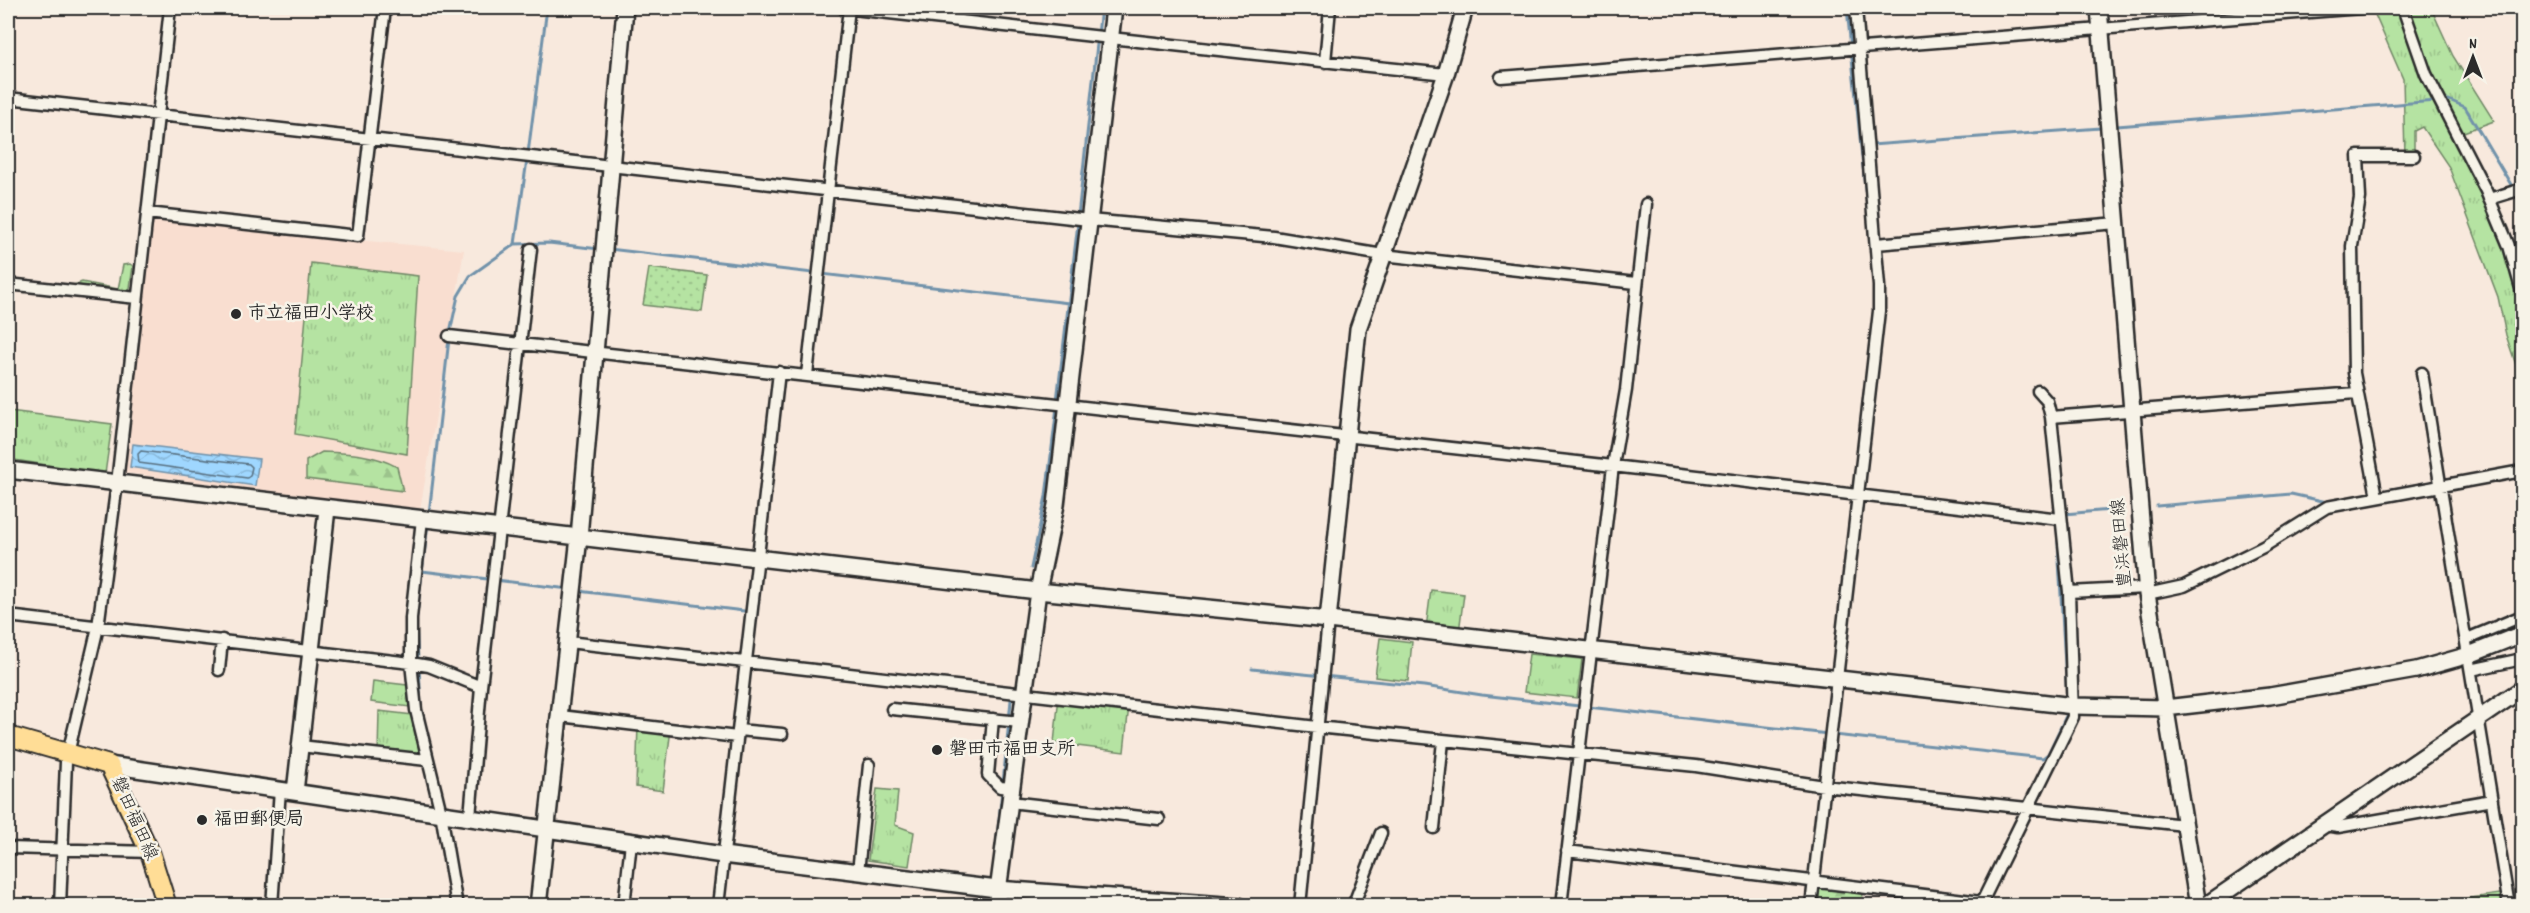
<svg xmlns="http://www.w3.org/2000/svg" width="2530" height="913" viewBox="0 0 2530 913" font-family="Dekko,'Klee One',sans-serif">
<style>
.built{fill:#f9ded0}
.grass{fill:url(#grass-tufts);stroke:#708766;stroke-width:1.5}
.forest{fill:url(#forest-firs);stroke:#708766;stroke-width:1.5}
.park{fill:url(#park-dots);stroke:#708766;stroke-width:1.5}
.water{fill:url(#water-waves);stroke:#7192aa;stroke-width:1.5}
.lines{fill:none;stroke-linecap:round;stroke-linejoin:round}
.shore{stroke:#597080;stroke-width:1.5}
.stream{stroke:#7192aa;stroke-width:3}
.street-casing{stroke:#2b2b2b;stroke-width:15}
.secondary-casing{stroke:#2b2b2b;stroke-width:20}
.primary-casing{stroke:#2b2b2b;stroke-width:22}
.street{stroke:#f7f3e8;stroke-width:10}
.secondary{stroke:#f7f3e8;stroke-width:15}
.primary{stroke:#ffdd96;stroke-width:18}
.poi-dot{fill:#2b2b2b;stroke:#f7f3e8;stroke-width:2}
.labels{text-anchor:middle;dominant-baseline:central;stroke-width:5;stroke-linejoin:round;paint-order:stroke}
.poi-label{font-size:18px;font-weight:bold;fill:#2b2b2b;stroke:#f7f3e8;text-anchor:start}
.street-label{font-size:18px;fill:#2b2b2b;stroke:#f7f3e8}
</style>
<defs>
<pattern id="grass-tufts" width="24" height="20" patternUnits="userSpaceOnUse" patternTransform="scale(1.5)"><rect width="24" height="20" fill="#b5e3a2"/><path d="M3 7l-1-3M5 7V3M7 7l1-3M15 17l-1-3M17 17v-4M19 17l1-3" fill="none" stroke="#9cc38c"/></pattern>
<pattern id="forest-firs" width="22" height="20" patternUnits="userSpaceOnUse" patternTransform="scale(1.5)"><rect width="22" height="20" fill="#b5e3a2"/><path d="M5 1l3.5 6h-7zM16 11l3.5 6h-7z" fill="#9cc38c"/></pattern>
<pattern id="park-dots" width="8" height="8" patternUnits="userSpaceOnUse" patternTransform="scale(1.5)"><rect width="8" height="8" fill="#b5e3a2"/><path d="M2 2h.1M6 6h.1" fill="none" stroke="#9cc38c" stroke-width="1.8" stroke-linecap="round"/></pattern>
<pattern id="water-waves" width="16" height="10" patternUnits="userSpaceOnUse" patternTransform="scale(1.5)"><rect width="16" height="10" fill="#9fd7ff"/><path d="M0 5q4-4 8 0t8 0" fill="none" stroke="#89b9db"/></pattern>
</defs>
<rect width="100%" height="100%" fill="#f8e9dd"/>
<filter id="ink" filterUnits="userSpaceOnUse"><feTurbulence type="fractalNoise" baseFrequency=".0167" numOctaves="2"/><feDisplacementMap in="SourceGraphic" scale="12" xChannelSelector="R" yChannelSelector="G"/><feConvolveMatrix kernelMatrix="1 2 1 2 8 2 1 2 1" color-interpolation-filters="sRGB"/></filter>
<g filter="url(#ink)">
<path class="built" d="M152 221 464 250 420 510 118 472Z"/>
<path class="grass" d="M2372 8H2396L2415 46 2400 8H2431L2453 56 2494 121 2458 134 2488 197 2522 293V383L2506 335 2498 297 2449 167 2422 127 2414 131V156H2405L2403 79Z
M311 263 418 276 407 454 295 434Z
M9 411 112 424 105 474 8 459Z
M1431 590 1464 594 1459 632 1426 628Z
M1380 638 1412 642 1408 681 1375 677Z
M1529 654 1582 659 1577 698 1524 692Z
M373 681 407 685 410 707 371 702Z
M1059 696 1129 705 1124 752 1054 743Z
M379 711 413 715 427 760 378 754Z
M638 725 671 729 663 791 636 787Z
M877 789 898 791 895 825 914 832 909 866 868 860Z
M2507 893 2508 905 2427 904Z"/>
<path class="forest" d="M130 264 133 266 129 295 80 290 74 285 82 282 118 289 123 265Z
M322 452C349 453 374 454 397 467L403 491 306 479V461Z
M1813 887 1863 894 1861 905 1811 906Z"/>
<path class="park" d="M649 268 707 275 702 312 643 305Z"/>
<path class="water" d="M133 444 259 459 255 486 130 467Z"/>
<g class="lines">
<path class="shore" d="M141 451 249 464 252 467 250 476 247 478 139 463 138 454Z"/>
<path class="stream" d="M1847 8 1866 197
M2117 126 2449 100 2465 107 2513 188
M1871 145 2101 128
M528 153 547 8
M2517 194 2522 204
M1078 216 1101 8
M515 244 527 160
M609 249 1069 303
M450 332 458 296 470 276 515 244 549 243 599 249
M1057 401 1078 223
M2443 480 2466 476
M2351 497 2436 481
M2157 506 2291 494 2327 502
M429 514 449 339
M2064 514 2123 509
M2057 526 2067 699
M1031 568 1046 496 1057 407
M422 571 569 589
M578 591 744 611
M418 660 416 622 428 523
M419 667 421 708
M1252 669 1424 686 1482 695 1828 734
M1834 735 2043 758 2048 754 2068 712
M1003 784 1011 700
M448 819 457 878
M996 847 1002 791"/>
<defs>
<path id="street" d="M843 8C1044 30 1245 54 1446 74
M2403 8 2426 74 2486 191 2509 246 2522 292
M1325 62 1330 8
M1501 77 2361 8
M8 98 1089 220 1274 237 1383 255 1636 283
M2489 199 2522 189
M147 213 358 236 385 8
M1876 244 2117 223
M8 284 137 298
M449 336 1613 466 2060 519
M2422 373 2509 906
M807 375 849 8
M2051 417 2357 393
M2377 497 2354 373 2352 246 2360 198 2358 156H2414
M422 519 411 618V663L416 710 441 813 457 906
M2069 592 2146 588
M2147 594 2184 586 2263 547 2327 507 2522 471
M8 616 411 663 429 666 481 687
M2467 639 2522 616
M568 642 1317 727 1696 766 1824 786 2184 825
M219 670 222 640
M2471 670 2522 659
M892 709 1020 722
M560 716 737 737
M993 719 988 775 1000 787 1012 788
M738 730 782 734
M300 746 427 760
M1010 802 1159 819
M470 817 481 687 531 249
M2324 825 2338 827 2492 800
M1434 828 1443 741
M8 848 150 852
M1567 851 1981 902
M858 872 869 765
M60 906 66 762 98 627 117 483 170 8
M272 906 280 789
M624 906 631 842
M718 906 779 372
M1300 906 1328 620
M1353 906 1381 833
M1561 906 1613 466 1626 390 1646 204
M1811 906 1879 311V286L1856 8
M1980 906 2073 717 2069 592 2051 417 2047 401 2038 391"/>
<path id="secondary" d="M2099 8 2147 594 2198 906
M8 470 1038 591 1328 620 2074 706 2165 708 2270 696 2416 670 2469 655 2522 634
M1328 620 1358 329 1446 74 1465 8
M109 765 723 855 997 889 1239 906
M295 792 327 509
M538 906 579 537 625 8
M996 906 1038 591 1056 505 1114 8
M2205 906 2522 689"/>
<path id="primary" d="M8 736 109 765 151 855 167 906"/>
</defs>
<use href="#street" class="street-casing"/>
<use href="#secondary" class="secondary-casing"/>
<use href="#primary" class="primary-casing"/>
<use href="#street" class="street"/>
<use href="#secondary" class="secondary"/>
<use href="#primary" class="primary"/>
</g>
</g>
<g class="poi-dot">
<circle cx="236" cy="314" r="6"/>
<circle cx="937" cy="750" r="6"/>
<circle cx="202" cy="820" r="6"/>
</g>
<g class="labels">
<g class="poi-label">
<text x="248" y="314">市立福田小学校</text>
<text x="949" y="750">磐田市福田支所</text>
<text x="214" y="820">福田郵便局</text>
</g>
<g class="street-label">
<text transform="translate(2123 543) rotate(-95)">豊浜磐田線</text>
<text transform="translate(133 819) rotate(66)">磐田福田線</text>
</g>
</g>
<rect width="2530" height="913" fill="none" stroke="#f7f3e8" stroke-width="30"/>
<rect x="15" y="15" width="2500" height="883" fill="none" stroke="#2b2b2b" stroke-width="2" filter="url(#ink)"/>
<g transform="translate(2473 57)" stroke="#f7f3e8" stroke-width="4.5" paint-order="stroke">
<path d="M0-4.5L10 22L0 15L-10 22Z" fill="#2b2b2b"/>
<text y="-9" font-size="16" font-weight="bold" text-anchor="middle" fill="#2b2b2b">N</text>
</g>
</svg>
